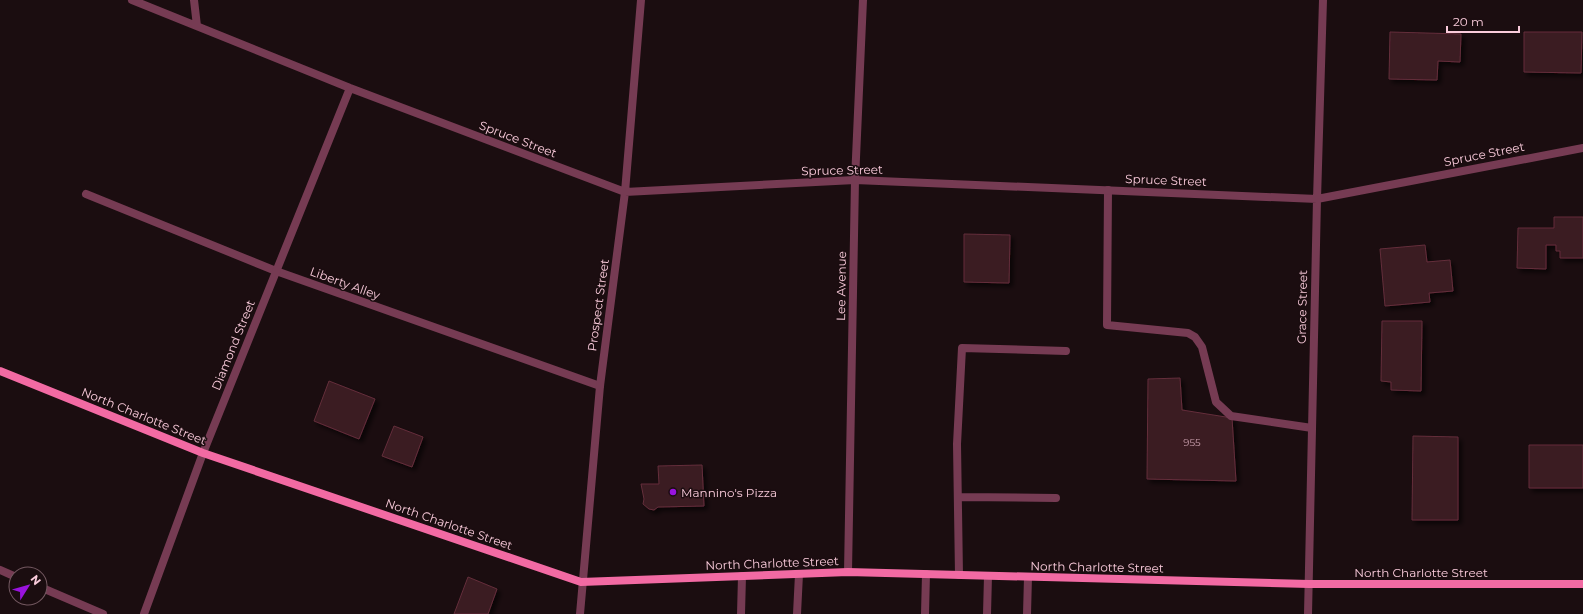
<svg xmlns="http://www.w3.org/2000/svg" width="1583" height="614" viewBox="0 0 1583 614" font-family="Montserrat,sans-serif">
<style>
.building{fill:#3a1a22;stroke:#642e3b;filter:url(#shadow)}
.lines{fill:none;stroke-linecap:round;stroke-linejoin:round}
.service{stroke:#763b53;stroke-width:8}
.minor{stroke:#763b53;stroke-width:8}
.secondary{stroke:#f26aa3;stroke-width:8}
.poi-dot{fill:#9913de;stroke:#1b0d10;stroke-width:1.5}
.labels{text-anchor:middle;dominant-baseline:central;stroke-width:3;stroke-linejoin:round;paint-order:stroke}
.number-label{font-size:10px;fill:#ca9fad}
.street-label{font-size:12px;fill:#facbdb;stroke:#1b0d10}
.poi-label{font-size:12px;fill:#facbdb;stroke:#1b0d10;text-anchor:start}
</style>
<defs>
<filter id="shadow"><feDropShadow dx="3.5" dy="3.5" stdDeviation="2" flood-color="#0009"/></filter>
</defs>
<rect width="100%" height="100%" fill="#1b0d10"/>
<path class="building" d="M1390 32 1461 34 1460 62 1438 61 1437 80 1389 79Z
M1524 32H1582L1581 73 1524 72Z
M1554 217H1583V258H1560V251H1556V245H1546V269L1517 268 1518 228H1554Z
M964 234 1010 235 1009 283 964 282Z
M1425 245 1427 262 1450 260 1453 291 1429 293 1430 302 1385 306 1380 249Z
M1382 321H1422L1421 391 1391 390V382L1381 381Z
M1180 378 1182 410 1232 418 1236 481 1147 479 1148 379Z
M329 381 375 399 359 439 314 421Z
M394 426 423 437 412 467 382 456Z
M1413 436 1458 437V520H1412Z
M1529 445H1583V488H1529Z
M702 465 704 506 658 507 654 510 649 509 643 504 644 499 641 484H659L658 466Z
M468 577 497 589 488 614H454Z"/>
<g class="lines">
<path class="service" d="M1108 190 1107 325 1188 333 1195 337 1202 347 1216 402 1231 416 1312 428
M86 194 276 271 600 386
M958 497 1056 498
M959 575 957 444 962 348 1066 351
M741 614 742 576
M797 614 799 574
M925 614 926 574
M987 614 988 576
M1027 614 1028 577"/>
<path class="minor" d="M132 0 350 88 625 192 855 180 1317 199 1583 148
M194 0 197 26
M0 570 16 577
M848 572 855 180 863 0
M40 587 103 614
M144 614 203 453 350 88
M580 614 600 386 625 192 641 0
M1308 614 1317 199 1323 0"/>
<path class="secondary" d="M0 371 203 453 581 582 848 572 1309 584H1583"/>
</g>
<circle class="poi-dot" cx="673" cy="492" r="4"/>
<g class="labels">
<g class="number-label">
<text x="1192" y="442">955</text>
</g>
<g class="street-label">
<text transform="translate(518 139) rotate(21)">Spruce Street</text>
<text transform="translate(1484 154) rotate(-11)">Spruce Street</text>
<text transform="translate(842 170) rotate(-1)">Spruce Street</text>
<text transform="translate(1166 180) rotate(2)">Spruce Street</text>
<text transform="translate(345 283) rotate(20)">Liberty Alley</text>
<text transform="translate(841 286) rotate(-89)">Lee Avenue</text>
<text transform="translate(598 305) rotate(-82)">Prospect Street</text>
<text transform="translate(1302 307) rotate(-89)">Grace Street</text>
<text transform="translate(233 345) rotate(-68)">Diamond Street</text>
<text transform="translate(144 416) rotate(22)">North Charlotte Street</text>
<text transform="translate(449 524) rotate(19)">North Charlotte Street</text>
<text transform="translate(772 563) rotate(-2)">North Charlotte Street</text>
<text transform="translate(1097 567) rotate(1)">North Charlotte Street</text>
<text x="1421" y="572">North Charlotte Street</text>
</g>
<g class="poi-label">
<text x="681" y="492">Mannino's Pizza</text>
</g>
</g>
<g transform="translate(28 586) rotate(53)"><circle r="19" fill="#1b0d10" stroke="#745961"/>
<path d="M0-3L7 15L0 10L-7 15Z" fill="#9913de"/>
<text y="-6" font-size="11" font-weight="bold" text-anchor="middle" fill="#facbdb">N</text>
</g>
<path d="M1447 26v6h72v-6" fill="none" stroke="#facbdb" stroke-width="2"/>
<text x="1453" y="26" font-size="12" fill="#facbdb" stroke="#1b0d10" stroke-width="3" paint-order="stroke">20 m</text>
</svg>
